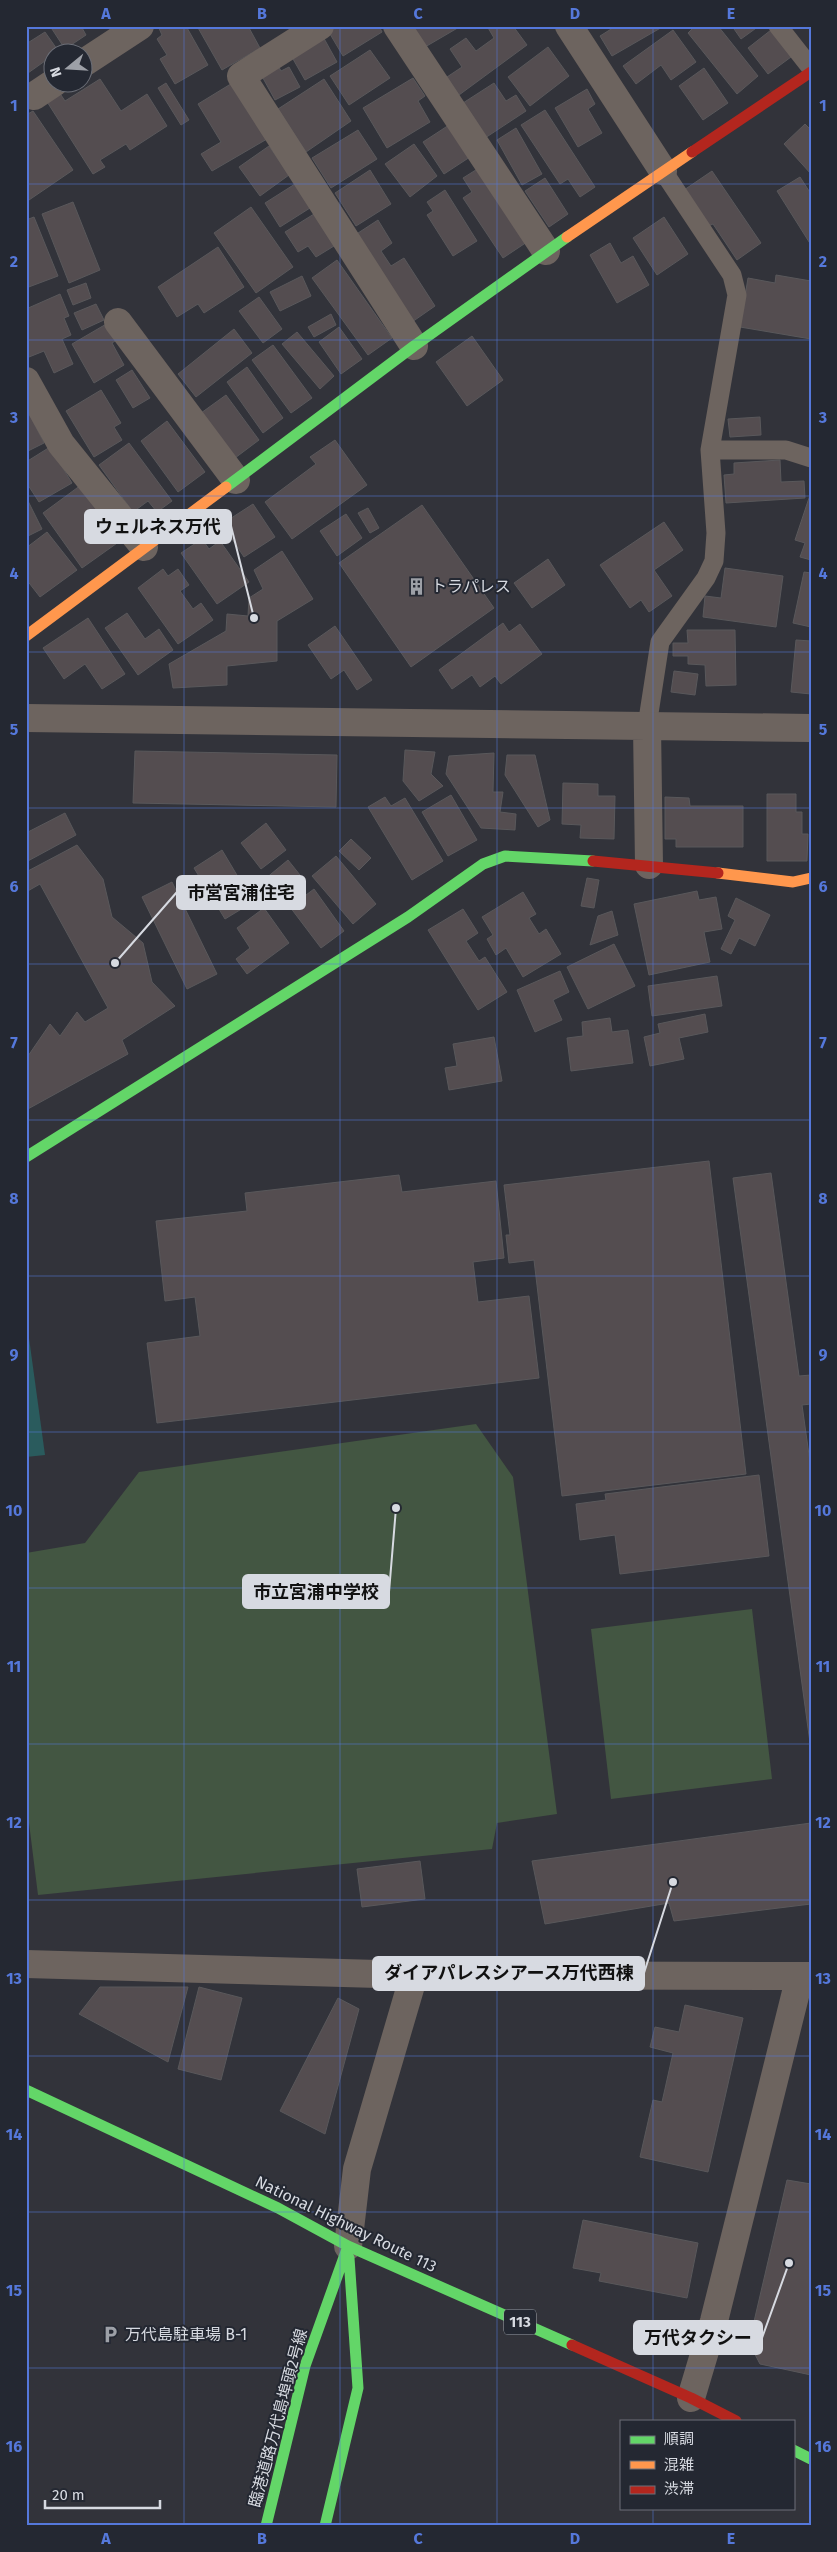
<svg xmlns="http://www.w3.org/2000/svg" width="837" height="2552" viewBox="0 0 837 2552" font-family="'Fira Sans','Noto Sans JP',sans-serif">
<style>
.grass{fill:#435642}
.water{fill:#2a5b5d}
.building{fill:#544d50;stroke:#59585b}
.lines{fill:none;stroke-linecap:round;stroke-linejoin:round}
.lane{stroke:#6d645f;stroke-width:19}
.street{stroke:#6d645f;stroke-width:28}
.fast{stroke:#63d668;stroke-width:11}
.slow{stroke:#ff974d;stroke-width:11}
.jam{stroke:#b3261e;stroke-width:11}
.grid{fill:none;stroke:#5578db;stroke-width:1;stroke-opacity:0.55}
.labels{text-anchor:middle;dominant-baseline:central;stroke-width:4;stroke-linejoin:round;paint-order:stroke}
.shield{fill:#242832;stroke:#a1a5ac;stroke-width:1}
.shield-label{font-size:15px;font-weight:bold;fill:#d7dae1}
.poi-label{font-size:16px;fill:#d7dae1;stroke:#242832;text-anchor:start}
.street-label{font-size:16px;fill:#d7dae1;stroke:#242832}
.leader{fill:none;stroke:#d7dae1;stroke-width:2}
.callout-dot{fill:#d7dae1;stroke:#242832;stroke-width:2}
.callout{fill:#d7dae1;stroke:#d7dae1;stroke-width:2}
.callout-label{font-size:18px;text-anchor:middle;font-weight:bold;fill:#111}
.neatline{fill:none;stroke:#5578db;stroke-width:2}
.grid-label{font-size:16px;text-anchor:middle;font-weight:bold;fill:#5578db}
</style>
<rect width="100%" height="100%" fill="#32333a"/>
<path class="grass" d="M476 1424 513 1477 557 1814 497 1823 492 1849 38 1895 26 1799V1553L85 1543 139 1472Z
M752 1609 772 1779 611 1799 591 1629Z"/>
<path class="water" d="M26 1316 45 1455 26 1457Z"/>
<path class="building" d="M50 26H81L86 35 65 49Z
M158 26H186L208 65 175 84 160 59 167 55 157 39 162 35Z
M197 26H248L260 48 222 70Z
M331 26H379L382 32 343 56 327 29Z
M413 26H461L425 47Z
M487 26H513L527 45 459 95 447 77 462 67 450 49 466 38 476 51 494 38Z
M616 26H664L612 56 600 36Z
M695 26H718L758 76 737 94 688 33Z
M732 26H759L741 39Z
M673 30 696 62 671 80 661 65 636 84 623 66Z
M771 30 791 57 768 74 748 48Z
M45 32 59 52H52V56L28 73 26 44Z
M321 33 337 62 305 80 289 52Z
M548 47 569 76 530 106 508 77Z
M370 50 390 78 349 105 330 76Z
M275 60 281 71 289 67 300 87 275 100 258 69Z
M704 68 728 103 703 120 679 86Z
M413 78 425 96 418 101 430 122 387 148 363 108Z
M100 79 121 111 147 94 167 126 130 150 126 144 100 160 105 167 93 174 44 97 57 89 65 101Z
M324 79 351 121 306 152 278 109Z
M234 82 267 139 212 171 201 154 221 142 198 104Z
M166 83 189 120 181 125 158 88Z
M494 83 506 101 516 95 526 111 485 138 463 103Z
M587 89 595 104 588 109 602 133 578 147 555 108Z
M545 110 595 187 580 197 568 179 560 184 521 125Z
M33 111 73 170 29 200 26 196V115Z
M805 124 811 130V174L784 144Z
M449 125 470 157 444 174 423 142Z
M516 128 542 174 522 185 497 140Z
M358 130 377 159 331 188 312 158Z
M414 144 437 176 410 197 385 164Z
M269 146 289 175 260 196 239 167Z
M479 168 527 242 503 258 463 198 472 192 463 178Z
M370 170 391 204 356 226 335 193Z
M712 171 761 243 737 260 713 224 708 226 684 190Z
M800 177 811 194V245L777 191Z
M545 178 568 214 549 227 525 191Z
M295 184 310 208 280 227 265 203Z
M445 190 477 241 453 256 427 215 433 211 427 202Z
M73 202 100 270 69 283 42 214Z
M251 207 293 267 256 293 214 233Z
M314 214 334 246 316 257 308 246 298 252 285 232Z
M34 217 58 276 26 288V220Z
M664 217 688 254 657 275 633 238Z
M378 220 392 243 381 251 391 266 404 258 435 306 412 322 355 235Z
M610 243 621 263 633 256 649 285 617 303 590 255Z
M218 247 244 287 204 313 198 304 177 317 158 287Z
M337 260 392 338 368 355 312 278Z
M776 275 811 281V339L740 327 748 278 775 283Z
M302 276 311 296 280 311 270 292Z
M86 283 91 298 73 305 67 290Z
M60 294 69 316 64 318 71 335 62 339 73 364 54 373 44 351 29 357 26 351V309Z
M259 297 282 329 263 343 239 311Z
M96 304 104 320 82 330 74 313Z
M331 314 336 325 314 337 308 327Z
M108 323 118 339 112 343 124 365 94 383 72 344Z
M339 327 362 359 341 374 319 342Z
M234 329 252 353 196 397 178 374Z
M297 332 334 376 320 389 282 344Z
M472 336 503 380 467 406 436 362Z
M273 345 312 398 291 413 252 360Z
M247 367 283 418 263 433 227 382Z
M132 370 150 398 133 408 116 380Z
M101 390 121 423 114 427 122 440 94 457 66 411Z
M226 395 259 440 235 458 201 413Z
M26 407 44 443 26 452Z
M760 417 761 435 730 437 728 419Z
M167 421 205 472 178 492 141 441Z
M335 440 367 485 292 539 265 502 316 464 310 457Z
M129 443 172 501 157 512 148 501 133 512 99 465Z
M50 447 72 483 39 502 26 482V462Z
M780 460 781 482 804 481 805 498 726 503 724 475 734 474V463Z
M81 485 120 541 82 568 43 513Z
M810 495H811V560L800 557 805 543 795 540Z
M26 497 42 529 26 537Z
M253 504 275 537 244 557 222 524Z
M422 505 494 608 411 667 339 563Z
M368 508 379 528 370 533 358 513Z
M346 514 362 538 337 556 320 531Z
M664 522 683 550 654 570 672 596 649 612 641 600 630 608 600 565Z
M47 532 77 570 40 597 26 579V548Z
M202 539 209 549 220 541 249 582 217 604 181 553Z
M282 551 313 599 277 621V661L227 666V685L173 688 169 664 226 631 227 614 248 616 249 598 263 589 254 570Z
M548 559 565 585 532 608 514 583Z
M725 568 783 576 776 627 703 617 705 596 721 598Z
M163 569 168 576 178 569 189 585 180 591 193 609 201 603 213 620 178 644 138 588Z
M804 572 811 573V627L793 623Z
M127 613 145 639 159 629 173 650 138 675 105 628Z
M88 618 125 674 102 689 85 664 64 679 43 648Z
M503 623 509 632 520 624 542 654 501 684 495 676 480 687 472 675 452 689 439 670Z
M335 626 372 680 357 690 344 670 331 679 308 645Z
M687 630H735L736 685 706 686 705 665 688 664V656H673V643H688Z
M796 640 811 641V694L791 692Z
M674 671 698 674 695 695 671 692Z
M405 750 435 752 431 774 443 786 419 801 403 781Z
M135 751 337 755 336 807 133 803Z
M494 753 493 792H503L500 812 516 814 515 830 481 828 446 774 449 756Z
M507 755H535L550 820 538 827 505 775Z
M563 783 598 784V796H615L614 839 580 838 581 825 562 824Z
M767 794H796V812H802V834H808L807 861H767Z
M451 795 477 840 448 856 422 812Z
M385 797 391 806 405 798 443 861 412 880 368 807Z
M665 797 689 798 690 806H743V847H676V839H665Z
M65 813 76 835 26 862V833Z
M266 823 286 850 261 869 241 843Z
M351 839 371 858 359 870 339 851Z
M77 845 103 879 112 917 143 943 152 982 175 1006 122 1040 128 1054 26 1110V1052L28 1056 50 1024 60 1036 77 1012 85 1022 108 1008 40 884 26 892V872Z
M222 850 253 902 225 919 194 868Z
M336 856 376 904 353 924 312 876Z
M288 860 304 880 281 898 265 879Z
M587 878 599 880 594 908 581 906Z
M172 882 217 974 187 989 142 897Z
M314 889 344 931 321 948 290 907Z
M697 891 699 900 716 897 722 929 704 932 710 962 649 975 634 904Z
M523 892 536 914 529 918 539 934 546 929 561 954 523 977 506 948 496 955 487 939 493 935 482 917Z
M736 898 770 915 755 946 739 938 731 954 721 949 735 920 728 916Z
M264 908 289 943 247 974 236 959 250 948 237 928Z
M463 909 478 933 466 941 479 961 485 957 507 992 478 1010 428 930Z
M612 911 618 935 590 945 598 916Z
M614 944 635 986 588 1009 567 967Z
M560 971 569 992 553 1000 562 1020 535 1032 517 990Z
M717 976 722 1006 652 1016 648 986Z
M705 1014 708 1032 679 1038 684 1059 650 1066 644 1037 660 1033 658 1024Z
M610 1018 612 1032 628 1030 633 1063 571 1071 567 1038 583 1036 582 1022Z
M494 1037 502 1081 449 1090 445 1068 457 1066 453 1044Z
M709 1161 746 1474 562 1496 534 1260 509 1263 506 1235H510L504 1185Z
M771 1173 799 1376 811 1375V1404L802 1405 811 1469V1750L733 1178Z
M399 1175 402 1192 496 1181 504 1258 473 1262 478 1302 529 1296 539 1378 157 1423 147 1343 200 1336 195 1297 165 1301 156 1221 247 1211 245 1193Z
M759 1475 769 1556 620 1574 615 1535 580 1540 576 1504 606 1500 605 1494Z
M811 1823V1904L674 1921 669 1903 545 1924 532 1861Z
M420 1861 425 1899 362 1907 357 1869Z
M100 1987H188L168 2062 79 2014Z
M199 1987 242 1998 221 2080 178 2069Z
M338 1998 359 2009 325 2134 280 2111Z
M685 2005 743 2018 708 2172 640 2157 653 2100 662 2102 673 2053 650 2047 655 2027 679 2032Z
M787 2180 811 2184V2375L760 2364 749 2343Z
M583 2220 698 2243 687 2298 599 2281 601 2273 573 2268Z"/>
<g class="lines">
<path class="lane" d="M778 26 811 68
M710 450H786L811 458
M647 726 660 642 706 578 714 561 716 533 710 450 737 295 732 275 663 171"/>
<path class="street" d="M320 26 241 76 414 346
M397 26 546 251
M569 26 663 171
M82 64 140 26
M34 96 55 82
M118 322 236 480
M26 381 61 444 144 547
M26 718 811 728
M647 726 649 865
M26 1964 414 1975 811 1976
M348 2246 357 2169 414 1975
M691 2398 714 2321 800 1976"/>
<path class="fast" d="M226 487 414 346 567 237
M26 1157 408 917 483 864 505 856 593 861
M26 2090 278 2208 348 2246 572 2345
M793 2450 811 2459
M266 2526 305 2366 348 2246
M325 2526 358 2388 349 2258"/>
<path class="slow" d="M567 237 692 152
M26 636 226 487
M718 873 793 882 811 878"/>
<path class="jam" d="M692 152 811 72
M593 861 718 873
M572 2345 691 2398 736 2421"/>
</g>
<path class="grid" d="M184 26V2526M340 26V2526M497 26V2526M653 26V2421M26 184H811M26 340H811M26 496H811M26 652H811M26 808H811M26 964H811M26 1120H811M26 1276H811M26 1432H811M26 1588H811M26 1744H811M26 1900H811M26 2056H811M26 2212H811M26 2368H811M653 2508V2526"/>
<defs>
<symbol id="building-bare" viewBox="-9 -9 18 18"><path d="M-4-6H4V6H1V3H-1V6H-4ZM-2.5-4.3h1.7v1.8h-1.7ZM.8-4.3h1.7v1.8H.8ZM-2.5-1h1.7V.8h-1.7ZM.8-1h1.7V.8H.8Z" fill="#9da0a7" stroke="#242832" stroke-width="2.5" paint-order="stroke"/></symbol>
<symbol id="parking-bare" viewBox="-9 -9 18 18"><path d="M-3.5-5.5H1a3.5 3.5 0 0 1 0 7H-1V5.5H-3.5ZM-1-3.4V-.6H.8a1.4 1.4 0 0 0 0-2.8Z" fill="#9da0a7" stroke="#242832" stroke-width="2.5" paint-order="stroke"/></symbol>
</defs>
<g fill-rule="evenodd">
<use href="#building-bare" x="404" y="574" width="25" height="25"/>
<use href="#parking-bare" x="98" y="2322" width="25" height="25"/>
</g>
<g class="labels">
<rect class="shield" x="504" y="2309.5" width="32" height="25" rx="4"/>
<g class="shield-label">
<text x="520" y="2322">113</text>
</g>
<g class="poi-label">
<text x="431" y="586">トラパレス</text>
<text x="125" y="2334">万代島駐車場 B-1</text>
</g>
<g class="street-label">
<text transform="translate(346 2224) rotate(26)">National Highway Route 113</text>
<text transform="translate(278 2418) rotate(-75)">臨港道路万代島埠頭2号線</text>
</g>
</g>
<path class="leader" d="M254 618L231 526M115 963L177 892M396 1508L389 1592M673 1882L644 1973M789 2263L762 2338"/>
<g class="callout-dot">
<circle cx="254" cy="618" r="5"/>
<circle cx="115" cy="963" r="5"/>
<circle cx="396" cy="1508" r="5"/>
<circle cx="673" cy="1882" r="5"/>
<circle cx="789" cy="2263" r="5"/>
</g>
<g class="callout">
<rect x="85" y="510" width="146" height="33" rx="5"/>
<rect x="177" y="876" width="128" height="33" rx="5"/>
<rect x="243" y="1575" width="146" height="33" rx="5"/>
<rect x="373" y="1957" width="271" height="33" rx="5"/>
<rect x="634" y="2321" width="128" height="33" rx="5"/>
</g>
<g class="callout-label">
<text x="158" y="533">ウェルネス万代</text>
<text x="241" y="899">市営宮浦住宅</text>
<text x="316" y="1598">市立宮浦中学校</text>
<text x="509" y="1979">ダイアパレスシアース万代西棟</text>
<text x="698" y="2344">万代タクシー</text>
</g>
<rect width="837" height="2552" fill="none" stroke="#242832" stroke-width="55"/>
<rect x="620" y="2420" width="175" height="90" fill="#242832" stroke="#6c6f78"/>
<rect x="630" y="2436" width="25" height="8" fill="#63d668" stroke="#6c6f78"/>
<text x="664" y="2444" font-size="15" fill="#d7dae1">順調</text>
<rect x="630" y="2461" width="25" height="8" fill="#ff974d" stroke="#6c6f78"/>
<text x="664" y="2470" font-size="15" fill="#d7dae1">混雑</text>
<rect x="630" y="2486" width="25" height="8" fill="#b3261e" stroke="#6c6f78"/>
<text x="664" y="2494" font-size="15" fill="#d7dae1">渋滞</text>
<g transform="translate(68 68) rotate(252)"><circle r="24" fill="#242832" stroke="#6c6f78"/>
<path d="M0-4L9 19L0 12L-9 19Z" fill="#9da0a7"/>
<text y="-8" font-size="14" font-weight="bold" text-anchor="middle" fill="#d7dae1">N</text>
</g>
<path d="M45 2500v8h115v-8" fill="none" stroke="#d7dae1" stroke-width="2.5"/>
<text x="52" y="2500" font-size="15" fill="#d7dae1" stroke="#242832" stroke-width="4" paint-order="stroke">20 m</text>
<rect x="28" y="28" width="782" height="2496" class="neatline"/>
<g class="grid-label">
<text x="106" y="19">A</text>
<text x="262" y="19">B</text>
<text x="418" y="19">C</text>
<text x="575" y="19">D</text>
<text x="731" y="19">E</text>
<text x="14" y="111">1</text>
<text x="823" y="111">1</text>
<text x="14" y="267">2</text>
<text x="823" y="267">2</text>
<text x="14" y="423">3</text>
<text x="823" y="423">3</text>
<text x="14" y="579">4</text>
<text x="823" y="579">4</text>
<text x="14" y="735">5</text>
<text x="823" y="735">5</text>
<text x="14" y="892">6</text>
<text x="823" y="892">6</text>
<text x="14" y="1048">7</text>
<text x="823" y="1048">7</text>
<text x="14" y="1204">8</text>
<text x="823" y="1204">8</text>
<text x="14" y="1360">9</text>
<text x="823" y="1360">9</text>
<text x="14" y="1516">10</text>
<text x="823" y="1516">10</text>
<text x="14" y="1672">11</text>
<text x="823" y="1672">11</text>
<text x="14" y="1828">12</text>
<text x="823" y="1828">12</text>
<text x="14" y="1984">13</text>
<text x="823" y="1984">13</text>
<text x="14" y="2140">14</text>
<text x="823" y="2140">14</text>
<text x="14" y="2296">15</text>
<text x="823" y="2296">15</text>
<text x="14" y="2452">16</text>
<text x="823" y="2452">16</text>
<text x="106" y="2544">A</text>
<text x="262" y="2544">B</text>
<text x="418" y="2544">C</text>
<text x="575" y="2544">D</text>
<text x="731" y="2544">E</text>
</g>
</svg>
